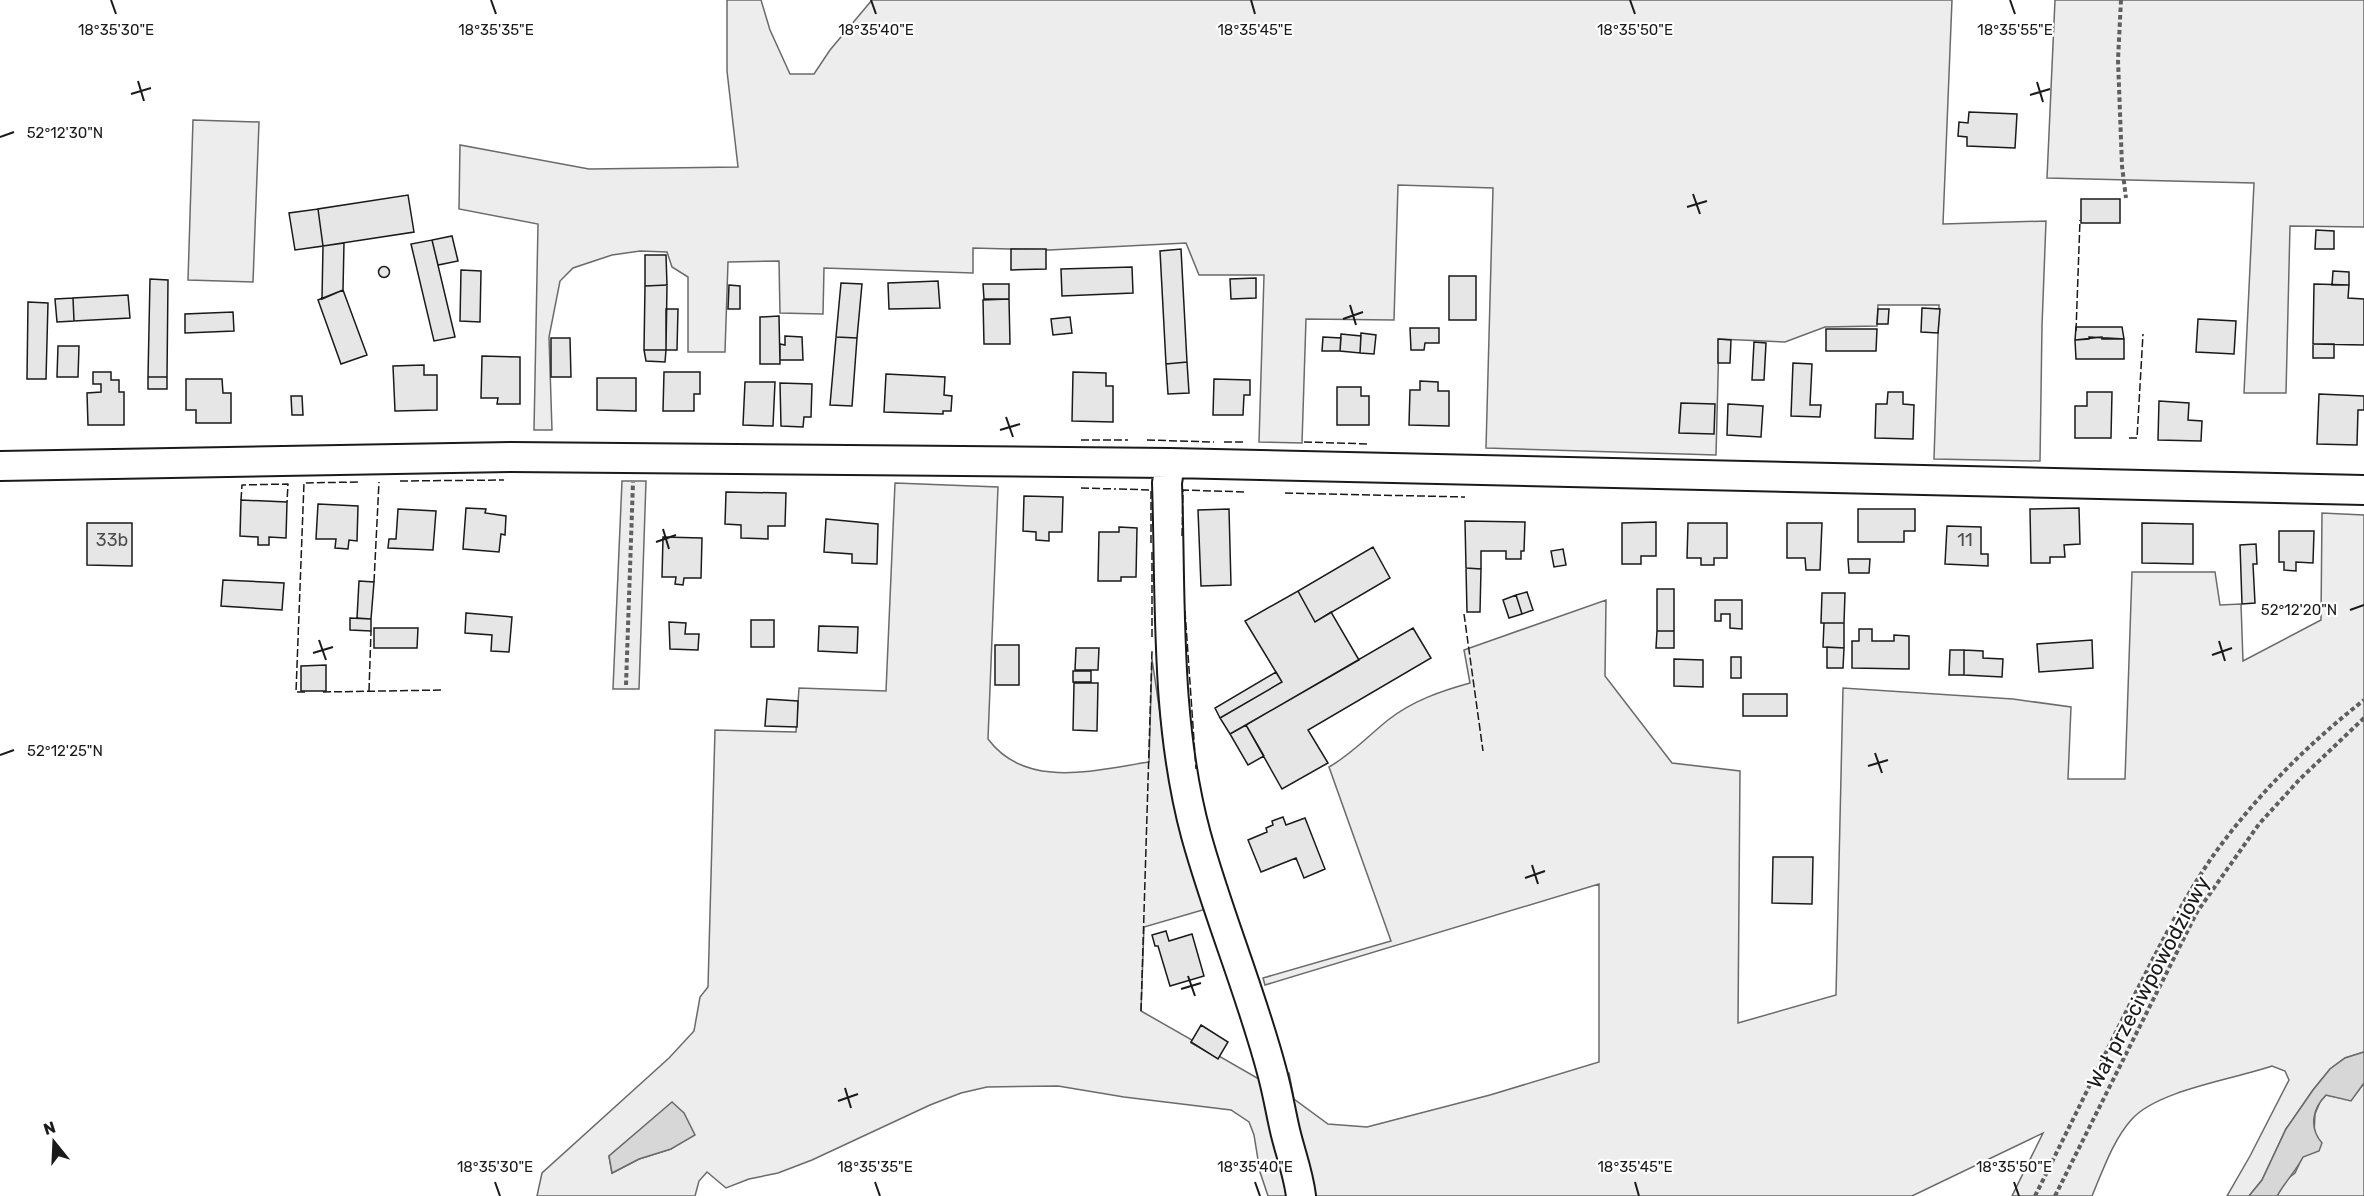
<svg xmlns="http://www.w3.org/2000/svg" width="2364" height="1196" viewBox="0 0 2364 1196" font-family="Rubik,sans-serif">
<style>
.green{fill:#ededed;stroke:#6a6a6a;stroke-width:1.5;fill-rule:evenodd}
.water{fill:#d7d7d7;stroke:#6a6a6a;stroke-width:1.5}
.building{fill:#e6e6e6;stroke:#1a1a1a;stroke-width:1.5}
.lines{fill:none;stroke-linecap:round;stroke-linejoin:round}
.minor-casing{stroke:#1a1a1a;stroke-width:32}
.path{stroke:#5f5f5f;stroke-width:4;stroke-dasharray:4.5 3;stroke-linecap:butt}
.minor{stroke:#fff;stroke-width:28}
.fence{stroke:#1a1a1a;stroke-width:1.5;stroke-dasharray:8 3;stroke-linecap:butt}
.ticks{fill:none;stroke:#1a1a1a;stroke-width:2}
.labels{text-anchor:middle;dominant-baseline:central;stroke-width:4.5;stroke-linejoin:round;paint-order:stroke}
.number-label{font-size:18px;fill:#4d4d4d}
.street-label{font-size:21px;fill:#1a1a1a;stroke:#fff}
.ticks-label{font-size:15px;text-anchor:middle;fill:#1a1a1a;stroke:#fff;stroke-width:4.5;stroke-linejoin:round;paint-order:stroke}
</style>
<rect width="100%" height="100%" fill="#fff"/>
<path class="green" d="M727 0H761L770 30 790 74H814L830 50 872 0H1952L1943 224 2046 221 2042 326 2040 461 1934 459 1939 305H1878L1877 326 1825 327 1785 342 1719 339 1716 455 1486 448 1493 188 1398 185 1394 320 1306 319 1302 443 1259 442 1264 275H1199L1186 243 1049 250 973 248V273L824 268 823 314 780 313 779 261 728 262 725 352H688V277L672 267 667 252 640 251 612 255 573 268 560 281 549 337 552 430H534L538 224 459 209 460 145 589 169 738 167 727 71Z
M2055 0H2364V227L2290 226 2286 393H2244L2254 183 2047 178Z
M193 120 259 122 253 282 188 280Z
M622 481H646L639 689H613Z
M895 483 998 487 988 739C1026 790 1095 770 1149 762L1152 659 1173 802 1206 909 1144 927 1141 1011 1192 1040 1191 1043 1218 1058 1219 1056 1257 1078 1289 1073 1294 1099 1328 1124 1367 1127 1490 1095 1599 1062V884L1265 985 1263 978 1391 941 1329 767C1352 754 1368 736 1388 720 1412 701 1441 691 1470 683L1464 650 1606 600 1605 676 1672 763 1740 771 1738 1023 1836 995 1843 688 2013 699 2071 707 2068 779H2125L2132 572H2215L2220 605 2241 604 2243 661 2321 620 2322 513 2364 515V1052L2345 1058 2330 1069 2313 1090 2286 1129 2262 1180 2249 1196H2227L2250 1156 2289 1080 2285 1071 2272 1066C2235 1079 2158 1090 2132 1119 2113 1140 2103 1170 2092 1196H2012L2043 1133 1912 1196H1268L1260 1172 1254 1135 1249 1122 1231 1110 1124 1097 1058 1086 987 1087 961 1093 930 1105 812 1160 778 1173 749 1179 726 1188 707 1172 699 1181 695 1196H537L542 1173 669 1058 694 1031 700 997 708 987 715 730 796 732 799 688 886 691ZM672 1103 671 1149 639 1159 612 1173 609 1156Z
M2364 1083V1196H2277L2286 1180 2295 1173 2303 1156 2314 1134 2315 1114 2320 1102 2326 1095 2351 1100Z"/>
<path class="water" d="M2364 1052V1083L2351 1101 2326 1095C2312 1109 2309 1128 2322 1143L2319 1151 2303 1157C2296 1171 2285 1182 2277 1196H2249L2262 1180 2286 1129 2313 1090 2330 1069 2345 1058Z
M672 1102 684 1113 695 1135 671 1149 639 1159 612 1173 609 1156Z"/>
<path class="building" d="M1969 112 2017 114 2015 148 1967 146V137L1958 136 1959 122 1968 123Z
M408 195 414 232 323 246 318 209Z
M2081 199H2120V223H2081Z
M318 209 323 246 295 250 289 213Z
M2316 230 2334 231V249H2315Z
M452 236 458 261 438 265 432 240Z
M432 240 455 337 434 341 411 244Z
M344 243 343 290 322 299 323 246Z
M1011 249H1046V269L1011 270Z
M1181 249 1187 362 1166 364 1160 251Z
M645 255H666L667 285 645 286Z
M378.5 272a5.5 5.5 0 1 1 11 0a5.5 5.5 0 1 1-11 0Z
M1132 267 1133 293 1062 296 1061 269Z
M461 270 481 271 480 322 460 321Z
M2333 271 2349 272V285H2332Z
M1449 276H1476V320H1449Z
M1256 278V298L1231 299 1230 279Z
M150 279 168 280 167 377H148Z
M938 281 940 308 889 309 888 283Z
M841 283 862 284 857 338 836 337Z
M983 284H1009V299H984Z
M2314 284 2349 285 2348 298 2364 299V345L2313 344Z
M667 285 666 350H644L645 286Z
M729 285 740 286V309H728Z
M343 290 367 355 341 364 318 300Z
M128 295 130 318 74 321 73 298Z
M73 298 74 321 57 322 55 299Z
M1009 299 1010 344H984L983 300Z
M28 302 48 303 46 379H27Z
M1922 308 1940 309 1938 333 1921 332Z
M666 309H678L677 350H666Z
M1878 309H1889L1888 324H1877Z
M233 312 234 331 185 333V314Z
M779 316 780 364H760V317Z
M1070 317 1072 333 1053 335 1051 319Z
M2198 319 2236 321 2234 354 2196 352Z
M2076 327H2122L2124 339H2102V337L2075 340Z
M1410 328H1439V343H1425L1424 350H1411Z
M1826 329H1877L1876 351H1826Z
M1361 333 1376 335 1374 354 1360 353Z
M1341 334 1361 336 1360 353 1340 351Z
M785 336 802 337 803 360H780V344L785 345Z
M836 337 857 338 852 406 830 405Z
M1323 337 1341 338 1340 351H1322Z
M2089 337 2124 339V359H2076L2075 340 2089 339Z
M551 338H570L571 377H551Z
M1718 339 1731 340 1730 363H1718Z
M1754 342 1766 343 1764 380H1752Z
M2313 344H2334V358H2313Z
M58 346H79L78 377H57Z
M644 350H666L665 362 646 361Z
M482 356 520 357V404H497L498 398H481Z
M1187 362 1189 393 1168 394 1166 364Z
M1793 363 1812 364 1810 405H1821L1820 417 1791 416Z
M424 365V375H437V410L395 411 393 366Z
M93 372H111V380H119V392H124V425H88L87 393 101 392V384H93Z
M664 372H700V394H694V411H663Z
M1073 372 1106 373V386H1113V422L1072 421Z
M886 374 945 377 944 395 952 396 951 411H943V414L884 412Z
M148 377H167V389H148Z
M597 378H636V411L597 410Z
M186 379H222L223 393H231V423H196V410H186Z
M1214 379 1250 380V395H1244L1243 415H1213Z
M1420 381 1438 382V391H1449V426L1409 425 1410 390H1420Z
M745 382H775L773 426 743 425Z
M780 383 812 384 811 417H804L803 427 781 426Z
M1337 387H1361V396H1369V425H1337Z
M1888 392H1903V404L1914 405 1913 439 1875 438 1876 404H1887Z
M2087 392H2112L2111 438H2075V406H2087Z
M2319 394 2364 396V410H2358L2357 445 2317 444Z
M291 396H302L303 415H292Z
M2159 401 2189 403 2188 420 2202 421 2201 441 2158 440Z
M1681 403 1715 404 1714 434 1679 433Z
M1728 404 1763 406 1761 437 1727 435Z
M726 492 786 493 785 526H768V539L741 538V525L725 524Z
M1024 496 1063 497 1062 532H1049V541L1036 540V532L1023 531Z
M241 500 287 502 286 538 269 537V545H258V537L240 536Z
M318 504 358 506 357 541 349 540 348 549 335 548 336 539H316Z
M466 508 486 509 485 513 506 516 505 535 501 534 499 552 463 549Z
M2079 508 2080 544 2064 545 2065 557H2050V563H2031L2030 509Z
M398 509 436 511 433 550 388 548 389 539H396Z
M1229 509 1231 585 1201 586 1198 510Z
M1858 509H1915V531H1904V542H1858Z
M826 519 878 524 877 564 852 563V554L824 552Z
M1465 521 1525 522 1524 551H1521V559H1506V551H1481V569L1466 568Z
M1656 522V556H1641V564H1622V523Z
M87 523H132V566L87 565Z
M1688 523H1727V558H1714V565H1701V558H1687Z
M1787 523H1822L1820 570H1806L1805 558H1787Z
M2142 523 2193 524V564L2142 563Z
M1947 526 1981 527V554H1988V566L1945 564Z
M1119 527 1137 528 1136 577H1121V581H1098L1099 532H1119Z
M2279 531H2314L2313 563 2296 562V571L2284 570V562H2279Z
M663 537 702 538 701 578H684L683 585 675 584 676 577H662Z
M2256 544 2257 564H2253L2255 603 2242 604 2240 545Z
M1373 547 1390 578 1315 622 1298 591Z
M1563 549 1566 565 1554 567 1551 551Z
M1848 559H1870L1869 573H1849Z
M1466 568 1481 569 1480 612H1467Z
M223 580 284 583 282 610 221 606Z
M359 581 374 582 371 619 357 618Z
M1657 589H1674V631H1657Z
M1298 591 1315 622 1331 612 1359 660 1230 734 1220 718 1282 682 1245 621Z
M1527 592 1533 610 1522 614 1516 595Z
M1822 593H1845L1844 623H1821Z
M1516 595 1522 614 1509 618 1503 600Z
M1715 600H1742V629L1730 628V614H1721V621H1715Z
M466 613 512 617 509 652 491 651 492 635 465 633Z
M350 618 371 619V631L350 630Z
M751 620H774V647H751Z
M669 622 686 623 685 634H699L698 650 670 649Z
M1824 623H1844V648L1823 647Z
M819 626 858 627 857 653 818 651Z
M374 628H418L417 648H374Z
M1413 628 1431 658 1308 730 1328 763 1282 789 1246 725Z
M1859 629H1872V641H1894V635L1909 636V669L1852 668V641H1859Z
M1657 631H1674V648H1656Z
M2092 640 2093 668 2039 672 2037 644Z
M995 645H1019V685H995Z
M1827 647 1844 648 1843 668H1827Z
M1076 648H1099L1098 670H1075Z
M1950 650H1964V675H1949Z
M1964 650 1983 651V658L2003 659 2002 677 1964 675Z
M1731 657H1741V678H1731Z
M1674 659 1703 660V687L1674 686Z
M326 665V691H301V666Z
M1073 671H1091V682H1073Z
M1276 672 1282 682 1220 718 1215 708Z
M1074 683H1098L1097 731 1073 730Z
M1743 694H1787V716H1743Z
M767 699 798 701 797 727 765 726Z
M1246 725 1264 756 1248 765 1230 734Z
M1283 817 1286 825 1305 818 1325 869 1304 878 1296 858 1261 872 1248 840 1267 832 1266 828 1273 825 1272 821Z
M1773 857H1813L1812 904 1772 903Z
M1166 931 1169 941 1192 934 1204 976 1170 986 1158 946H1155L1152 935Z
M1201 1025 1228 1042 1218 1059 1191 1042Z"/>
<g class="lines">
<defs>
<path id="minor" d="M1170 463 1167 483C1171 600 1165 721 1196 835 1218 915 1251 992 1272 1072 1277 1090 1280 1108 1284 1126 1289 1150 1298 1171 1301 1196
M0 466 511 457 1170 463 2364 490"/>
</defs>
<use href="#minor" class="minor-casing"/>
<path class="path" d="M2121 0 2118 60 2122 166 2126 198
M626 685 633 482
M2035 1196C2067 1132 2098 1068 2130 1004 2156 953 2182 900 2215 853 2257 795 2308 744 2364 700
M2055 1196 2197 912 2259 824 2300 779 2364 718"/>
<use href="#minor" class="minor"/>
<path class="fence" d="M2076 331 2080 220
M2129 438H2137L2143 334
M1081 440H1128
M1147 440 1214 442
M1224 442H1243
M1304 442 1368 444
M400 481 504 480
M1081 488 1116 489
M1119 489 1151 490V546
M1285 493 1465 497
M241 500 242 485 288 484 287 502
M1182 536 1183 490 1246 492
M374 582 379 482
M1185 611 1196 769
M1464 614 1483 751
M1152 637V549
M369 691 371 631
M305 692H296L304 483 358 482
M323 692 443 690
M1141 1011 1152 651"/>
</g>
<path class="ticks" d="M111 0 116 14M491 0 496 14M871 0 876 14M1251 0 1255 14M1630 0 1635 14M2010 0 2015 14M138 81 144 101M2037 82 2043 102M131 94 151 88M2030 95 2050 89M0 137 14 132M1693 194 1700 214M1687 207 1707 201M1350 305 1356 325M1343 319 1363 312M1006 417 1013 437M1000 430 1020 424M663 529 669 549M656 542 676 535M2350 610 2364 605M319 640 326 660M2219 641 2225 661M313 653 333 647M2212 655 2232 648M1875 753 1882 773M0 755 14 750M1868 766 1888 760M1532 865 1538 884M1525 878 1545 871M1188 976 1195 996M1181 989 1201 983M845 1088 851 1108M838 1101 858 1094M495 1182 500 1196M875 1182 880 1196M1255 1182 1260 1196M1635 1182 1639 1196M2014 1182 2019 1196"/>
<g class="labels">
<g class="number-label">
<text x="112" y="540">33b</text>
<text x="1965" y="540">11</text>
</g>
<g class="street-label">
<text transform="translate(2148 982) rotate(-62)">Wał przeciwpowodziowy</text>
</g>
</g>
<g class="ticks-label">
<text x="116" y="35">18°35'30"E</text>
<text x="496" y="35">18°35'35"E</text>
<text x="876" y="35">18°35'40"E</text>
<text x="1255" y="35">18°35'45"E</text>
<text x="1635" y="35">18°35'50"E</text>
<text x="2015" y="35">18°35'55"E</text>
<text x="65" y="138">52°12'30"N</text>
<text x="2299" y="615">52°12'20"N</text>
<text x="65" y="756">52°12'25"N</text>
<text x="495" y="1172">18°35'30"E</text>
<text x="875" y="1172">18°35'35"E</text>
<text x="1255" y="1172">18°35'40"E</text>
<text x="1635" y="1172">18°35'45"E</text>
<text x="2014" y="1172">18°35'50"E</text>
</g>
<g transform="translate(54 1142) rotate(342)" stroke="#ffffff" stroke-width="4.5" paint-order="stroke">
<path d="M0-4.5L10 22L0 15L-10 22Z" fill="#1a1a1a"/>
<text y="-9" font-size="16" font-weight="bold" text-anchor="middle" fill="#1a1a1a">N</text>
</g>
</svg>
